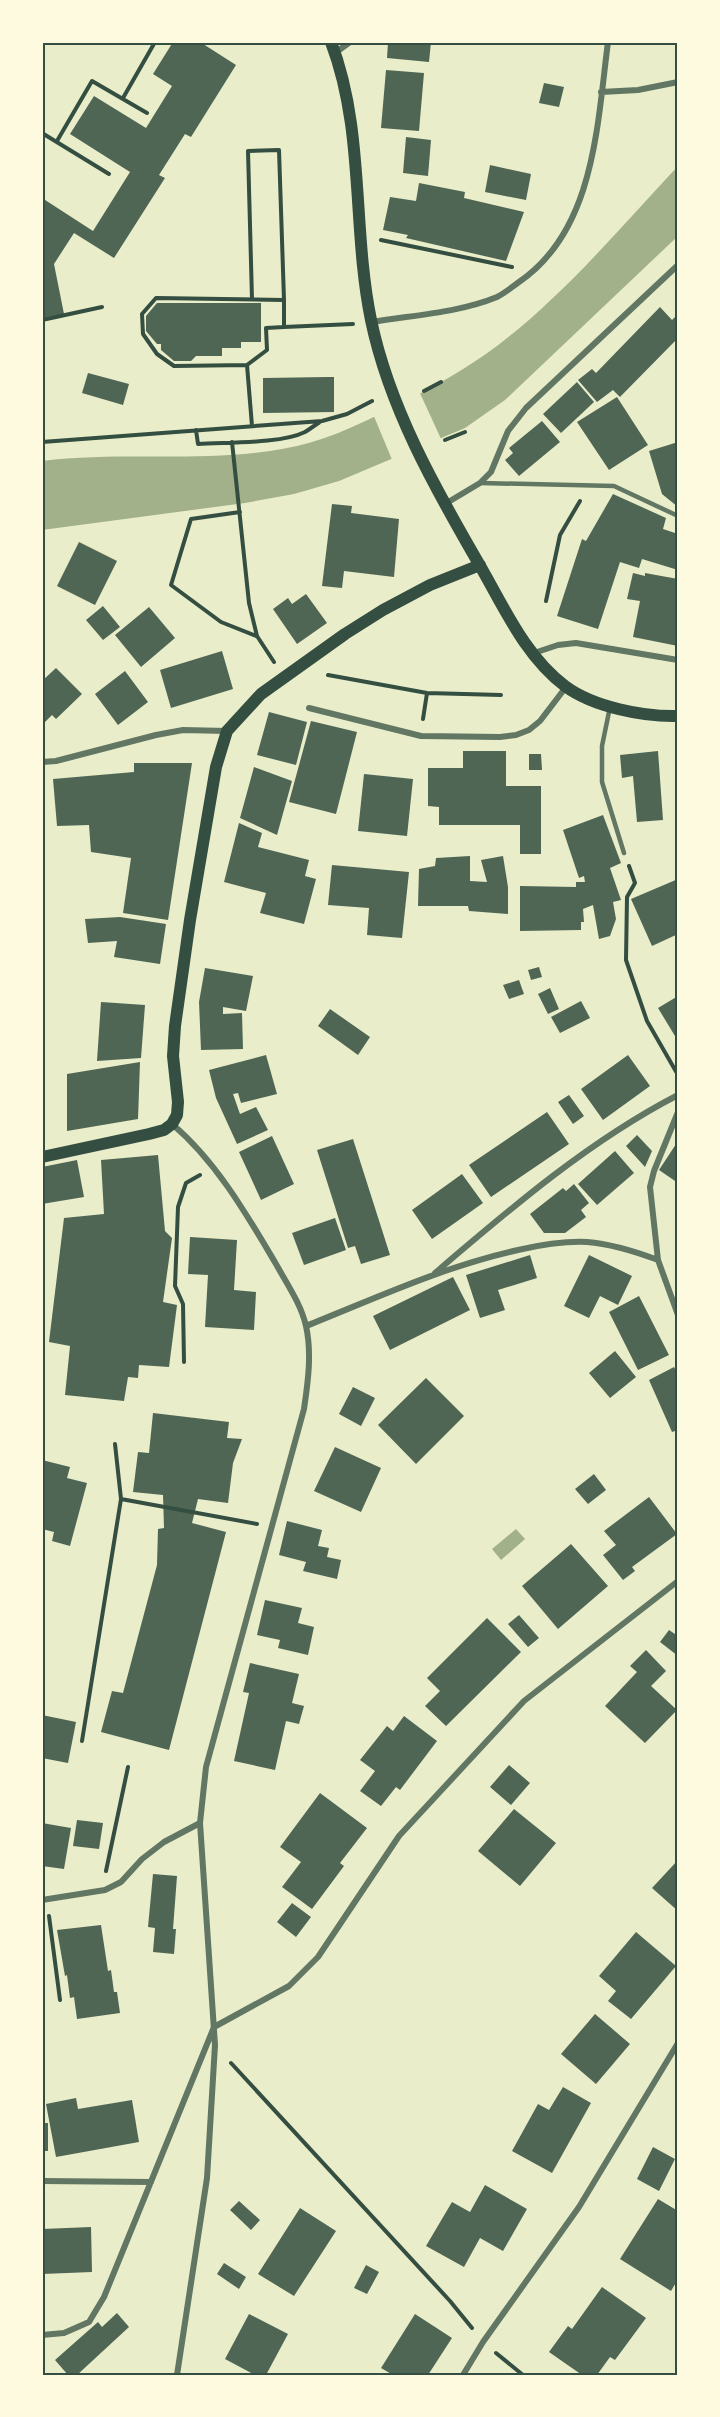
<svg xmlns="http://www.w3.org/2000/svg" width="720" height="2417" viewBox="0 0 720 2417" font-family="Karla,sans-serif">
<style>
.water{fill:#a3b18a}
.pier{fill:#e9edc9}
.building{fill:#4f6655}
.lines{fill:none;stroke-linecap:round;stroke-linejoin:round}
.path{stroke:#344e41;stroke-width:4}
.service{stroke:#617663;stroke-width:4.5}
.minor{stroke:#617663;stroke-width:6}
.secondary{stroke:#344e41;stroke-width:12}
.neatline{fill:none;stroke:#344e41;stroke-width:2}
</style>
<rect width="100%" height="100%" fill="#e9edc9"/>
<path class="water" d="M678 166V236L505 400 465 428 339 481 294 494 245 503 42 530V461C122 451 203 463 282 449 323 442 356 426 392 408 424 392 454 376 483 356 555 306 618 230 678 166Z
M516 1529 525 1539 501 1560 492 1549Z"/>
<path class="pier" d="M419 391 442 441 393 462 373 414Z"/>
<path class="building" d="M173 42H200L236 65 191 137 185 134 159 175 165 178 114 258 74 233 54 264 64 314 42 318V198L93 231 130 172 70 134 94 96 146 128 172 86 153 74Z
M388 42H431L429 62 387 58Z
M386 70 424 73 419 131 381 128Z
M544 83 564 87 559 107 539 103Z
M406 137 431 140 428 176 403 173Z
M490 165 531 174 526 200 485 192Z
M419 183 465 192 464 198 524 212 506 261 406 238 408 235 383 230 390 197 416 201Z
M157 303H261V342H241V348H222V356H196L191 361H174L161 350V344H157L146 331V316Z
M660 307 672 320 678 314V338L620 397 613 390 597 402 578 380 592 369 596 373Z
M88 373 129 384 123 405 82 393Z
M328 377H334V412L263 413V378Z
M577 382 594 402 561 433 543 414Z
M617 397 648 445 609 470 577 422Z
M542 421 560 442 519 476 505 460 513 453 509 448Z
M678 442V507L662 494 649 451Z
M613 494 666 518 663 529 678 534V570L642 559 639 568 620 562 598 629 557 616 582 539 586 541Z
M332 504 352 506 351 513 399 519 394 577 344 571 342 588 322 586Z
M79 542 117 561 95 605 57 586Z
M633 573 645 576V573L678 579V646L633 637 640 601 627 599Z
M306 594 327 623 297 644 273 609 288 598 292 604Z
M103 606 120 627 103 640 86 620Z
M149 607 175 638 141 667 115 635Z
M222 651 233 689 171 708 160 670Z
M56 668 82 694 56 719 52 715 42 725V681Z
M125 671 148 702 118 725 95 694Z
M269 712 307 722 296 765 257 755Z
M311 721 357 732 336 814 289 802Z
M463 751H506V786H541V854H520V825H439V807L428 806V768H463Z
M658 751 663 820 637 822 633 776 622 778 620 755Z
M529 754H541L542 770H529Z
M134 763H192L168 920 123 913 131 858 91 852 89 825 57 826 53 779 134 772Z
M254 767 292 781 277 835 240 818Z
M364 774 413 779 407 836 358 831Z
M603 815 621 863 610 868 621 900 613 902 616 919 610 936 599 939 593 905 583 909 584 922H581V930L520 931V886L576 887V882H585L584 876 579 878 563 830Z
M239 823 262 833 258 847 309 860 305 876 316 879 304 924 260 913 266 893 224 882Z
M470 856V881L487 882 481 860 503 856 508 887V914L469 911 468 906H418L419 869 435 866 436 858Z
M332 865 409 872 402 938 367 935 369 908 328 905Z
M678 879V934L652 946 631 899Z
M120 917 166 924 160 964 114 957 117 941 88 943 85 919Z
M539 967 542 977 531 980 528 970Z
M205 968 253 976 246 1011 223 1007V1014L242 1013 243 1049 201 1050 199 1002Z
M519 980 524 994 509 999 503 985Z
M550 988 559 1009 548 1014 538 994Z
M678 996V1041L658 1008Z
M581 1001 590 1018 560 1033 551 1017Z
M101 1002 145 1005 141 1058 97 1061Z
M330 1009 370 1037 358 1055 318 1026Z
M266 1055 277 1094 241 1103 238 1093 233 1094 240 1114 256 1107 268 1130 237 1144 216 1098 209 1070Z
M628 1055 650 1086 603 1120 581 1089Z
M140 1062 138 1119 67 1131V1074Z
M569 1095 584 1116 573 1124 558 1102Z
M547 1112 569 1144 491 1197 469 1165Z
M637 1135 652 1151 645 1167 626 1146Z
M272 1136 294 1184 261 1200 239 1152Z
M353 1139 390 1255 361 1264 355 1246 348 1248 317 1150Z
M678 1141V1183L659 1170Z
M615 1151 634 1173 597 1205 578 1184Z
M158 1155 165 1231 172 1238 163 1302 177 1305 169 1367 139 1365 138 1378 128 1377 124 1401 65 1395 70 1346 49 1342 64 1218 104 1214 101 1160Z
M77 1160 84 1197 42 1204V1167Z
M462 1174 483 1203 432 1239 412 1210Z
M574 1184 589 1203 581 1210 586 1217 565 1233H544L530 1214 563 1188 566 1191Z
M335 1218 346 1250 304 1265 292 1233Z
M190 1237 237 1240 234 1290 256 1292 254 1330 205 1327 208 1275 188 1274Z
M530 1255 537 1278 498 1290 505 1310 480 1318 466 1275Z
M589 1255 632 1276 618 1305 600 1296 589 1318 564 1306Z
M453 1277 470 1310 390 1350 373 1316Z
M639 1296 669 1355 638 1370 609 1312Z
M615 1351 636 1377 610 1398 589 1373Z
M674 1367 678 1375V1430L672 1432 649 1380Z
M426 1378 464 1416 416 1464 378 1425Z
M353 1387 375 1398 361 1426 339 1414Z
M153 1413 229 1422 227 1438 242 1439 233 1463 228 1503 198 1499 192 1523 226 1532 169 1750 101 1732 112 1691 123 1693 157 1565 158 1529 164 1528 163 1495 133 1492 138 1452 149 1453Z
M335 1447 381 1468 361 1512 314 1491Z
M42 1460 70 1467 67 1478 87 1483 70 1546 52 1541 54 1532 42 1529Z
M594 1474 606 1490 588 1504 575 1489Z
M649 1497 677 1534 632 1567 635 1571 623 1580 603 1555 616 1545 604 1531Z
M287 1521 322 1530 318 1546 329 1548 327 1557 341 1560 337 1579 303 1571 306 1562 279 1555Z
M571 1544 608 1586 558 1629 522 1586Z
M265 1600 302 1608 298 1623 314 1627 308 1655 278 1648 280 1640 257 1635Z
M519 1615 539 1638 528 1647 508 1624Z
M487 1618 521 1652 446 1726 425 1706 440 1691 427 1678Z
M669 1630 678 1636V1656L660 1642Z
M646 1650 666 1671 651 1686 677 1710 645 1743 605 1706 637 1672 630 1666Z
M250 1663 299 1674 292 1703 304 1706 299 1724 286 1721 275 1770 234 1761 249 1693 243 1692Z
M42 1715 76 1722 68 1763 42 1758Z
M404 1716 437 1741 400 1790 396 1787 381 1806 360 1791 375 1771 360 1760 387 1726 393 1731Z
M509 1765 530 1783 511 1805 490 1787Z
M320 1793 367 1828 340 1863 344 1866 312 1909 282 1887 301 1862 280 1847Z
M514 1809 556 1843 520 1886 478 1851Z
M77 1820 103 1823 99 1849 73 1846Z
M42 1823 71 1828 64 1869 42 1866Z
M678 1860V1911L652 1888Z
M153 1874 177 1876 173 1929H176L174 1954 153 1952 155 1928 148 1927Z
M292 1903 311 1917 296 1937 277 1922Z
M101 1925 108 1971 111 1970 114 1992H117L120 2013 77 2019 74 1997 70 1998 67 1975 65 1976 57 1930Z
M636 1932 676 1966 631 2019 608 2001 616 1991 599 1976Z
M595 2014 630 2044 596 2084 561 2054Z
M563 2087 591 2103 552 2173 512 2151 538 2104 549 2110Z
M76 2098 78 2109 132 2100 139 2142 56 2157 46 2104Z
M42 2123H48V2151H42Z
M653 2147 675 2159 659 2191 637 2179Z
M485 2185 527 2209 503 2251 480 2238 464 2267 426 2246 452 2202 470 2212Z
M658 2199 678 2211V2279L671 2291 620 2259Z
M239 2201 260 2220 251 2230 230 2210Z
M300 2208 336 2231 294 2296 258 2274Z
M91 2227 92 2272 42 2274V2229Z
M224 2263 246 2277 239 2289 217 2274Z
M366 2265 379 2272 367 2294 354 2288Z
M602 2287 646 2318 615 2360 610 2357 597 2375H582L549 2352 568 2326 572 2329Z
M117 2313 129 2327 77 2375H68L55 2360 98 2322 102 2327Z
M249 2314 288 2334 266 2375H255L225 2359Z
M415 2314 452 2338 428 2375H393L381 2368Z"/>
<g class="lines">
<path class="path" d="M123 98 155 42
M42 133 109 174
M57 141 92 81 147 113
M381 240 512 267
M252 299 248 151 279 150 284 300
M42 320 102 307
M247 365 174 366 157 354 143 334 142 314 156 298 284 300V327L353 324
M424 391 441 382
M252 426 247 365 267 350 266 328 284 327
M196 430 198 444C226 442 281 444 305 432 310 429 315 425 320 422
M445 440 465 432
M42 442 322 421 347 414 372 401
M232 442 249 603 257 636 274 662
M240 512 191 519 171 585 221 622 256 636
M546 601 560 535 580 501
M328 675 427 693 501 695
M423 719 427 693
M629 866 635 883 627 897 626 960 647 1021 678 1075
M184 1362 183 1304 175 1286 178 1207 186 1183 200 1175
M121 1499 257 1524
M82 1741 121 1499 115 1444
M106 1871 128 1767
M49 1916 60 2000
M231 2063 450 2301 472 2328
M496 2353 523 2375"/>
<path class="service" d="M481 483 614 486 678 516
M610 707 602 746V782L624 853"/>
<path class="minor" d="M335 53 350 42
M601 92 638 90 678 82
M372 322C413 315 458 313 497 297 505 293 512 287 519 282 595 230 597 125 608 42
M445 504 480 483 491 472 508 431 526 408 678 265
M534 653 558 645 576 643 678 660
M309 708 421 736 500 737 516 735 529 730 540 721 566 687
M42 762 56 761 156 735 183 730 227 731
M678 1112 654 1171 650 1187 658 1260 678 1315
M172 1124C216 1161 247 1215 276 1264 287 1284 301 1304 306 1326 312 1353 308 1382 304 1409L206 1767 200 1823 215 2045 207 2178 177 2375
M435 1273C511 1208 589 1141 678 1095
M306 1326C376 1298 445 1266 518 1250 540 1245 564 1241 587 1242 612 1244 634 1251 658 1260
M42 1900 105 1890 121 1882 142 1859 164 1842 200 1823
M42 2181 151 2182
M42 2335 64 2333 89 2322 104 2297 214 2027 289 1986 318 1957 399 1836 524 1701 678 1581
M463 2375 483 2342 579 2207 678 2043"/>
<path class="secondary" d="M331 42C365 131 352 228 371 320 389 407 435 488 479 564 504 607 525 656 565 686 593 707 644 717 678 716
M42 1157 149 1134 164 1130 172 1124 177 1115 178 1102 173 1056 175 1026 190 920 216 767 227 731 261 694 345 634 383 610 430 585 480 565"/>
</g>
<rect width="720" height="2417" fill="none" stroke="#fefae0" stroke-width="87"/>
<rect x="44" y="44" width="632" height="2330" class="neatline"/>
</svg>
